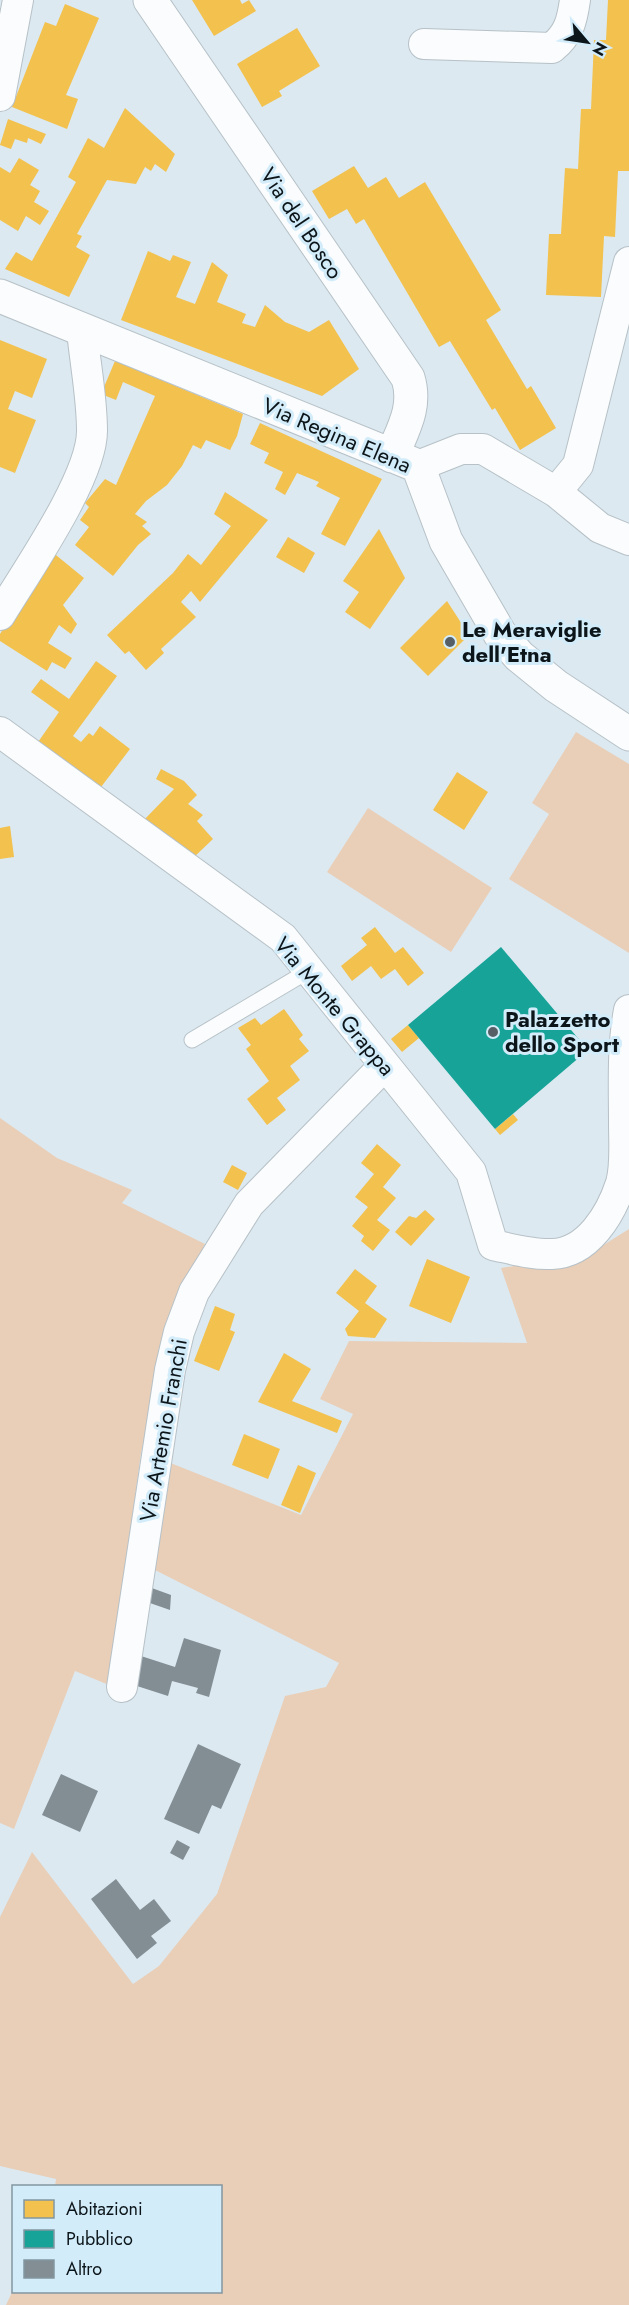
<svg xmlns="http://www.w3.org/2000/svg" width="629" height="2305" viewBox="0 0 629 2305" font-family="Jost,sans-serif">
<style>
.green{fill:#e9cfb8}
.homes{fill:#f2c14e}
.public{fill:#17a398}
.building{fill:#838e94}
.lines{fill:none;stroke-linecap:round;stroke-linejoin:round}
.lane-casing{stroke:#b7c1c7;stroke-width:17}
.street-casing{stroke:#b7c1c7;stroke-width:32}
.secondary-casing{stroke:#b7c1c7;stroke-width:35}
.lane{stroke:#fafcfd;stroke-width:15}
.street{stroke:#fafcfd;stroke-width:30}
.secondary{stroke:#fafcfd;stroke-width:33}
.poi-dot{fill:#555f65;stroke:#d3ecfa;stroke-width:2}
.labels{text-anchor:middle;dominant-baseline:central;stroke-width:6;stroke-linejoin:round;paint-order:stroke}
.street-label{font-size:22px;fill:#0c1519;stroke:#d3ecfa}
.poi-label{font-size:22px;font-weight:bold;fill:#0c1519;stroke:#d3ecfa;text-anchor:start}
</style>
<rect width="100%" height="100%" fill="#dce9f1"/>
<path class="green" d="M576 732 629 764V953L509 879 549 814 532 803Z
M368 808 492 888 451 952 327 872Z
M0 1118 57 1158 132 1190 122 1203 205 1244 171 1319 141 1453 109 1685 75 1671 14 1829 0 1823Z
M629 1229V2305H6L13 2290 220 2292V2186H55L56 2179 0 2166V1917L32 1852 133 1984 159 1966 217 1894 285 1696 326 1687 339 1663 153 1569 168 1462 301 1515 353 1414 320 1399 349 1341 527 1343 501 1268 589 1254Z"/>
<path class="homes" d="M192 0H240L242 4 249 0 256 11 214 36Z
M608 0H629V171H618L615 237 604 236 601 297 546 295 549 234H561L565 168 578 169 581 109H591L594 40H606Z
M65 4 99 18 66 95 78 99 67 129 12 107 45 22 56 26Z
M297 28 320 66 279 91 282 96 262 107 237 64Z
M125 108 175 154 166 172 155 164 151 171 145 167 136 184 107 180 77 234 82 236 76 247 90 255 69 297 5 269 16 252 32 261 76 182 68 177 88 138 104 148Z
M8 119 46 134 41 144 28 138 27 143 15 139 11 149 0 145Z
M19 158 39 170 30 185 40 191 34 202 49 211 40 225 26 216 18 231 0 220V167L10 173Z
M354 166 368 188 386 177 399 198 425 182 501 310 486 320 527 389 531 386 556 428 520 450 495 408 492 410 450 341 439 347 364 219 356 224 347 209 329 219 312 191Z
M148 251 170 261 173 255 191 262 176 297 195 304 212 262 228 275 217 302 246 314 242 323 255 327 265 305 285 322 309 332 329 320 359 369 322 396 121 320Z
M0 340 47 359 32 398 15 391 8 409 36 420 15 473 0 467Z
M115 361 243 414 237 436 230 450 206 440 201 449 193 445 182 466 167 485 146 501 135 514 147 522 142 526 151 534 138 545 113 576 75 545 89 527 80 520 89 507 85 503 105 479 116 485 155 396 123 382 116 400 101 394Z
M260 423 382 479 345 546 321 534 340 498 316 486 319 482 297 473 285 495 275 489 283 472 264 463 269 453 250 444Z
M225 492 268 520 200 602 191 591 181 602 196 617 161 649 164 653 146 670 129 651 125 654 107 635 173 573 188 554 201 565 231 526 214 514Z
M379 529 405 578 370 629 345 612 359 592 343 581Z
M288 537 315 553 304 573 276 557Z
M51 551 84 578 63 605 77 624 71 634 59 625 48 643 72 658 65 669 52 662 47 671 0 641V634Z
M447 601 469 635 428 676 400 648Z
M96 661 117 676 73 736 81 742 89 733 93 736 100 726 130 749 98 791 36 745 59 712 31 692 41 679 69 699Z
M161 769 184 781 197 795 188 804 203 815 197 821 213 839 192 859 142 822 174 789 156 779Z
M457 772 488 792 464 830 433 810Z
M10 826 14 857 0 859V828Z
M375 927 395 953 403 947 424 973 408 986 395 969 381 979 371 966 352 981 341 966 367 945 361 938Z
M284 1009 303 1035 299 1039 309 1051 290 1066 300 1080 277 1098 286 1110 267 1125 247 1099 269 1081 246 1049 251 1045 238 1028 255 1018 261 1025Z
M408 1025 419 1038 402 1052 391 1039Z
M513 1114 518 1120 500 1135 495 1129Z
M377 1144 401 1165 383 1187 396 1198 377 1220 390 1230 373 1251 361 1241 364 1236 352 1226 368 1207 355 1197 374 1174 361 1163Z
M232 1165 247 1173 238 1190 223 1182Z
M425 1210 435 1219 411 1246 395 1232 409 1216 416 1218Z
M427 1259 470 1277 451 1323 409 1306Z
M355 1269 377 1286 365 1303 387 1319 375 1338 348 1336 345 1329 359 1311 336 1293Z
M215 1306 235 1314 230 1330 235 1332 219 1371 194 1361Z
M284 1353 311 1369 292 1401 342 1421 337 1433 258 1402Z
M244 1434 280 1449 268 1479 232 1465Z
M298 1465 316 1473 300 1513 281 1505Z"/>
<path class="public" d="M501 947 588 1050 495 1129 408 1025Z"/>
<path class="building" d="M149 1587 171 1595 170 1610 147 1602Z
M184 1638 221 1650 209 1697 196 1693 198 1688 172 1681 168 1696 137 1686 141 1656 175 1667Z
M198 1744 241 1764 221 1809 212 1805 199 1834 164 1819Z
M61 1774 98 1791 80 1832 42 1815Z
M177 1840 190 1847 183 1860 170 1853Z
M116 1879 140 1910 154 1899 171 1921 151 1936 157 1943 137 1959 91 1899Z"/>
<g class="lines">
<defs>
<path id="lane" d="M192 1040 310 970"/>
<path id="street" d="M424 44 552 48C569 34 572 21 575 0
M0 96 18 0
M418 466 461 449H483L556 492 600 528 629 540
M556 492 578 465 629 262
M0 615C26 572 92 478 92 431 92 397 85 363 82 330
M0 732 283 938 471 1172 493 1245C512 1249 533 1255 552 1254 588 1253 611 1214 621 1183 626 1166 624 1142 624 1124 624 1086 622 1048 629 1010
M122 1687 170 1370 179 1332 194 1292 249 1204 385 1065"/>
<path id="secondary" d="M150 0 408 378C417 407 403 429 392 456
M0 296 418 466 446 541 500 634 519 656 556 686 629 734"/>
</defs>
<use href="#lane" class="lane-casing"/>
<use href="#street" class="street-casing"/>
<use href="#secondary" class="secondary-casing"/>
<use href="#lane" class="lane"/>
<use href="#street" class="street"/>
<use href="#secondary" class="secondary"/>
</g>
<g class="poi-dot">
<circle cx="450" cy="642" r="6"/>
<circle cx="493" cy="1032" r="6"/>
</g>
<g class="labels">
<g class="street-label">
<text transform="translate(302 223) rotate(56)">Via del Bosco</text>
<text transform="translate(337 435) rotate(23)">Via Regina Elena</text>
<text transform="translate(335 1006) rotate(50)">Via Monte Grappa</text>
<text transform="translate(163 1430) rotate(-80)">Via Artemio Franchi</text>
</g>
<g class="poi-label">
<text x="462" y="629">Le Meraviglie<tspan x="462" dy="25">dell'Etna</tspan></text>
<text x="505" y="1019">Palazzetto<tspan x="505" dy="25">dello Sport</tspan></text>
</g>
</g>
<rect x="12" y="2185" width="210" height="108" fill="#d3ecfa" stroke="#8396a0" stroke-width="1.5"/>
<rect x="24" y="2200" width="30" height="18" fill="#f2c14e" stroke="#8396a0" stroke-width="1.5"/>
<text x="66" y="2215" font-size="18" fill="#0c1519">Abitazioni</text>
<rect x="24" y="2230" width="30" height="18" fill="#17a398" stroke="#8396a0" stroke-width="1.5"/>
<text x="66" y="2245" font-size="18" fill="#0c1519">Pubblico</text>
<rect x="24" y="2260" width="30" height="18" fill="#838e94" stroke="#8396a0" stroke-width="1.5"/>
<text x="66" y="2275" font-size="18" fill="#0c1519">Altro</text>
<g transform="translate(587 42) rotate(119)" stroke="#d3ecfa" stroke-width="4.5" paint-order="stroke">
<path d="M0-4.5L10 22L0 15L-10 22Z" fill="#0c1519"/>
<text y="-9" font-size="16" font-weight="bold" text-anchor="middle" fill="#0c1519">N</text>
</g>
</svg>
